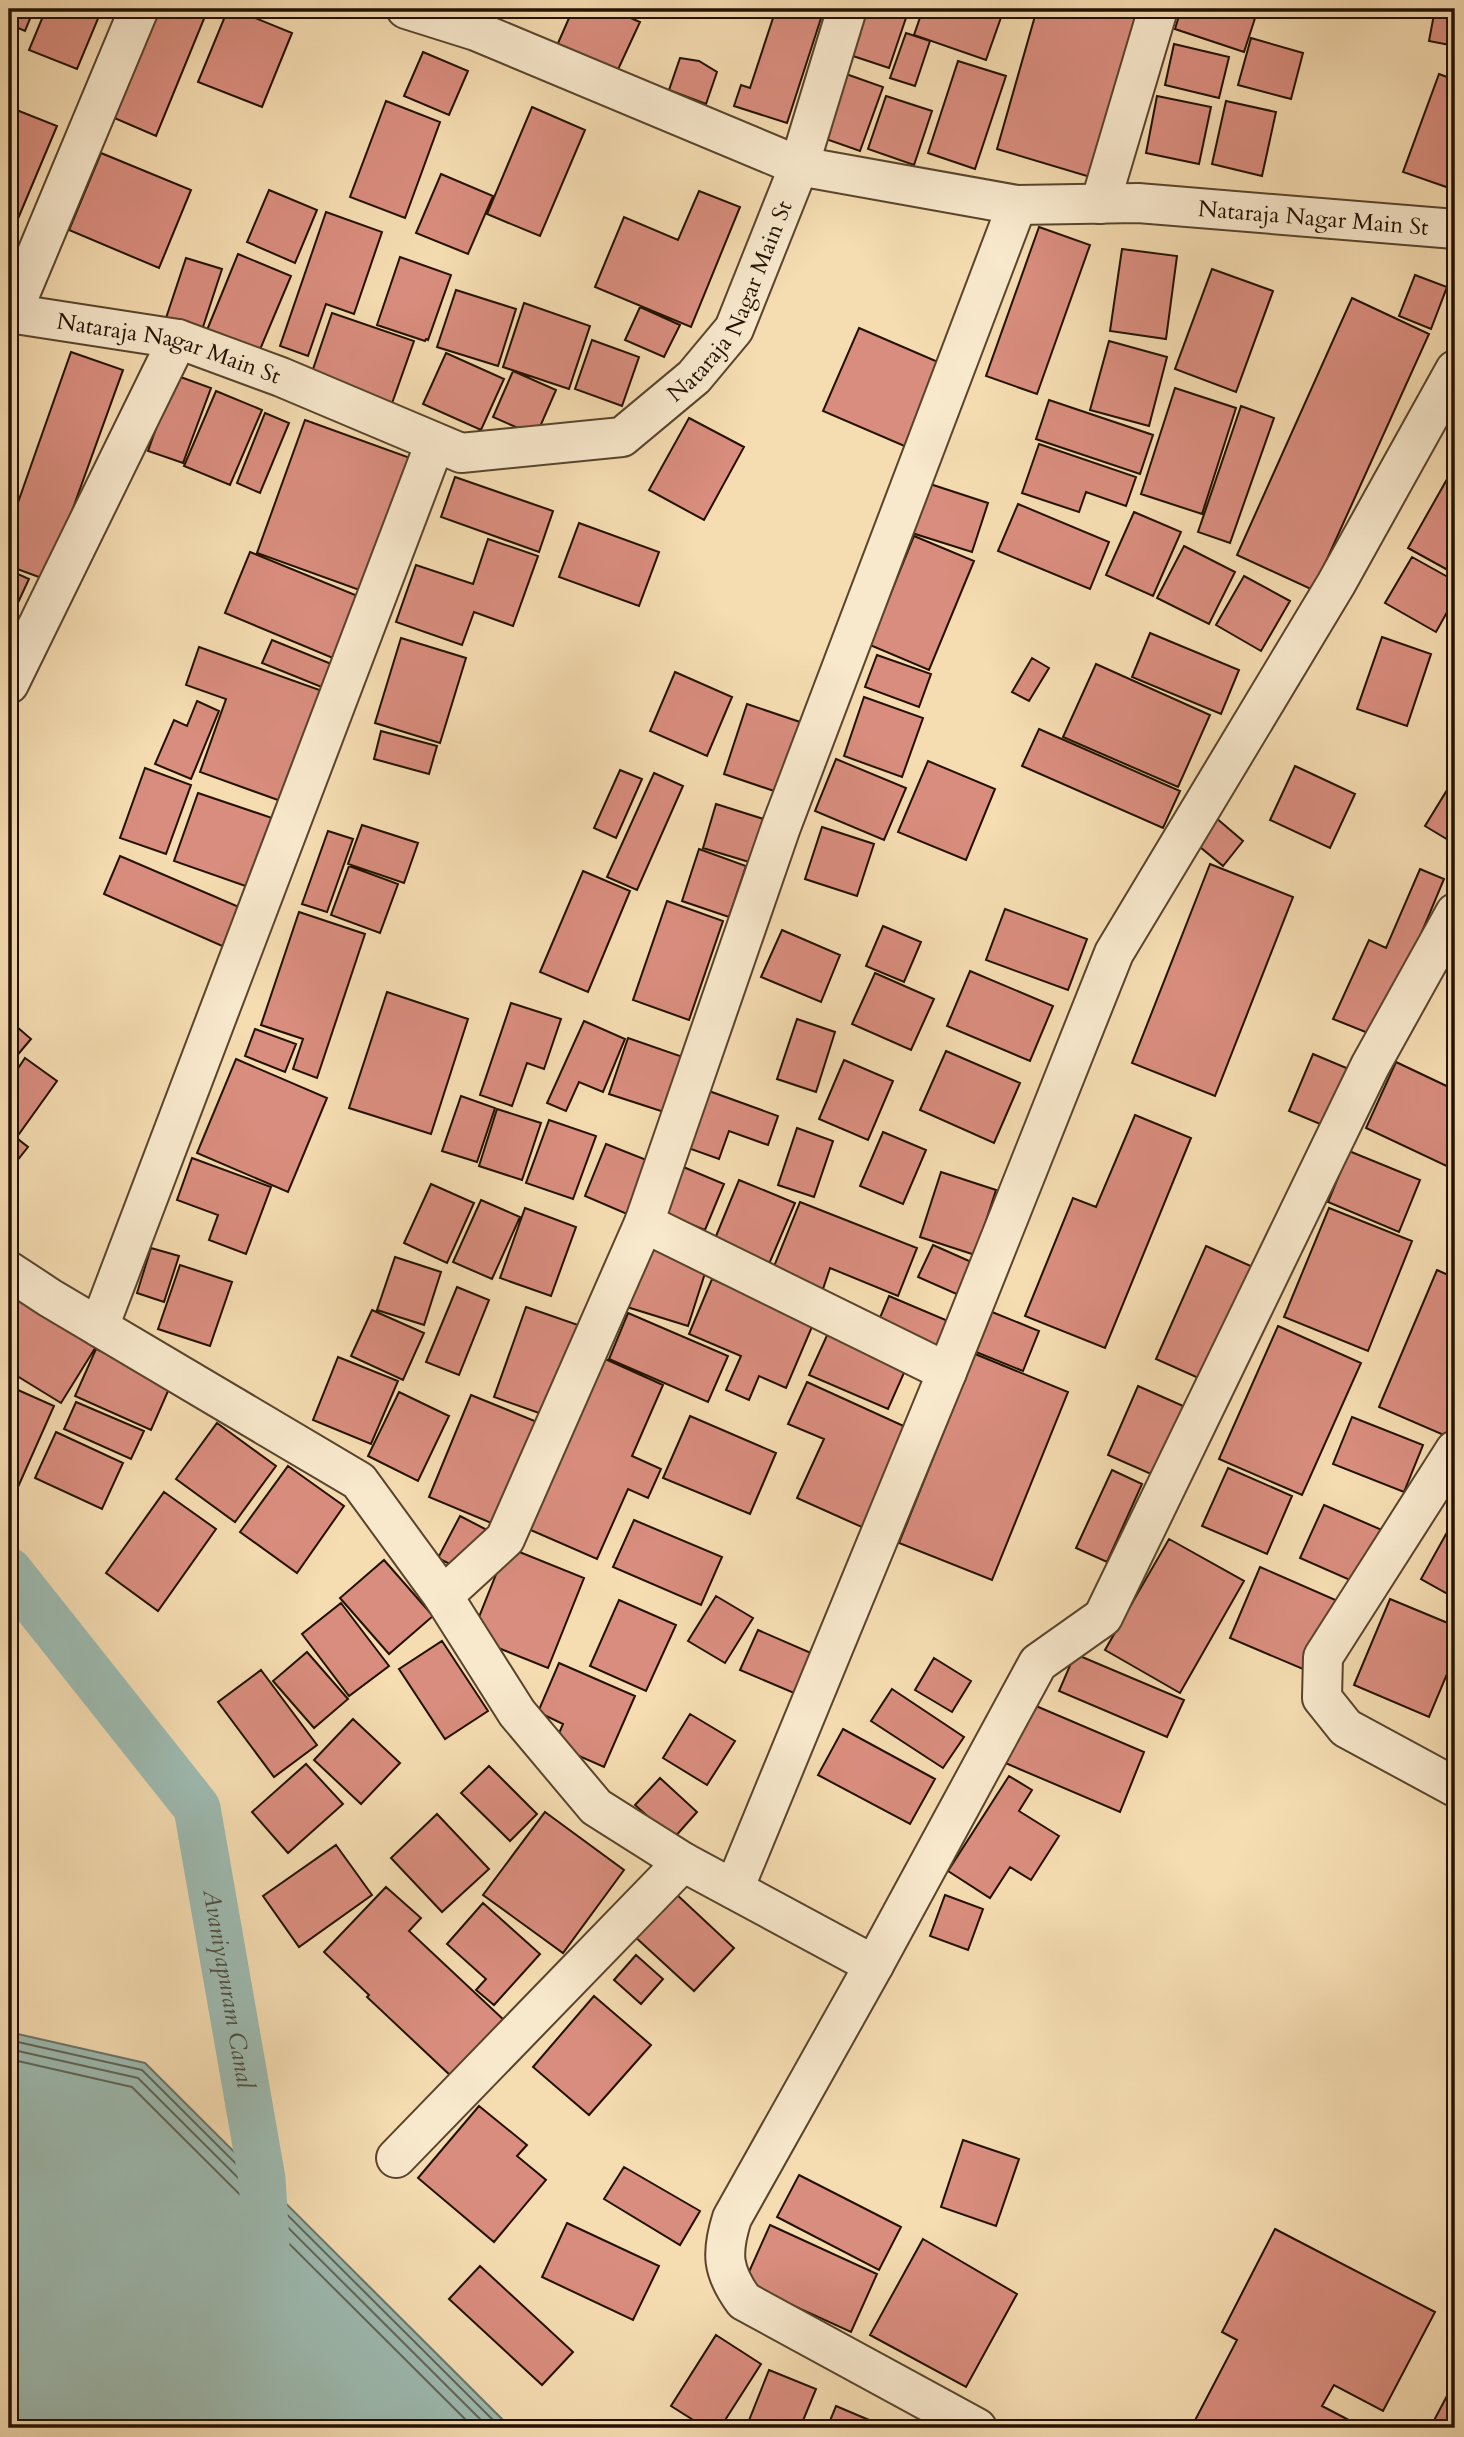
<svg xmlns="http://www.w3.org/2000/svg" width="1464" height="2437" viewBox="0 0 1464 2437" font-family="Cardo,serif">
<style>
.water{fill:#9dbab0;stroke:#6c766a;stroke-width:2}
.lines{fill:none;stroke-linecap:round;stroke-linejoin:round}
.shore{stroke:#606658;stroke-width:2}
.canal{stroke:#9dbab0;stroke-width:47}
.building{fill:#d98d7e;stroke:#231100;stroke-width:2}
.street-casing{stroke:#58442c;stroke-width:42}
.street{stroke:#f8e8cc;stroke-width:38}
.labels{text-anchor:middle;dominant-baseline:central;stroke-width:5;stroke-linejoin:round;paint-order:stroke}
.street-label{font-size:23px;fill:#231100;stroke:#f8e8cc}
.water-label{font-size:24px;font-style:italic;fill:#4e4c3e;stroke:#f8e8cc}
</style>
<rect width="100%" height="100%" fill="#f5dcb1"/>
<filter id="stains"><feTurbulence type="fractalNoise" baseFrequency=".00286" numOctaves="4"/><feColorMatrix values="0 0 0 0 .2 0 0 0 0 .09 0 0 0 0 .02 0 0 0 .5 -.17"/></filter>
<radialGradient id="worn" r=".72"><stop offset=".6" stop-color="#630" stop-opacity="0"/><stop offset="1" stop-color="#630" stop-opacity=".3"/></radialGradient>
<path class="water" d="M9 2032 145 2063 511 2428H9Z"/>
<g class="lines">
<path class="shore" d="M9 2040 142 2070 501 2428
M9 2049 138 2078 489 2428
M9 2059 132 2087 474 2428"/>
<path class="canal" id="s1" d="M9 1571 197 1808 262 2179 266 2243"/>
</g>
<path class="building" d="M9 9H34L25 31 9 24Z
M46 9H102L77 69 29 50Z
M156 9H208L156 136 112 117Z
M228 9H233L292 33 262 107 198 82Z
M573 9H610L640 22 615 76 555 50Z
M776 9H824L787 123 734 106 741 85 750 88Z
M859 9H909L889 68 844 53Z
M923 9H1004L986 60 914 35Z
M1037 9H1146L1097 179 997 149Z
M1181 9H1258L1244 52 1175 29Z
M1435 9H1455V46L1429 41Z
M906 33 930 41 915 86 890 78Z
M1251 38 1303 53 1291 99 1238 85Z
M1174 44 1229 57 1219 98 1165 85Z
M423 52 468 71 449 115 404 96Z
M680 58 699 61 717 72 706 104 669 90Z
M958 61 1006 76 975 169 928 153Z
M846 74 883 87 860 151 823 138Z
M1439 74 1455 80V190L1403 172Z
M886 96 932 111 914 165 868 149Z
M1157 96 1211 107 1199 164 1146 153Z
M386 101 440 122 405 218 350 197Z
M1226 101 1276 112 1262 176 1212 164Z
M9 107 57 126 9 240Z
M532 107 585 130 540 236 487 214Z
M101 153 191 190 159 268 69 230Z
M441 174 493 196 468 254 416 233Z
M269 190 317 210 295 263 247 242Z
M699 191 740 207 691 327 595 287 624 217 678 240Z
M326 212 382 232 354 314 326 304 308 356 280 346Z
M1039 227 1090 245 1037 394 986 376Z
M1122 249 1177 256 1166 339 1110 331Z
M238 254 291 276 259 352 207 330Z
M400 257 451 275 428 340 426 339 425 341 377 325Z
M186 258 222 269 202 330 166 318Z
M1212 269 1273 291 1236 392 1175 369Z
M1415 275 1447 287 1431 329 1399 316Z
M456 290 516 309 498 366 437 347Z
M1352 298 1429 334 1313 590 1237 555Z
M524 303 590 326 569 389 503 367Z
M640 307 680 325 664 357 625 340Z
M332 313 414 341 390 409 309 381Z
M859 328 945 365 909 448 823 411Z
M592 340 639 357 622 406 575 389Z
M1109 341 1167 357 1149 426 1090 410Z
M71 352 123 370 47 580 9 566V528Z
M446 353 504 379 481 430 423 404Z
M513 371 556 390 536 436 493 417Z
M175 375 211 388 183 463 148 451Z
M1175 388 1236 408 1202 514 1141 494Z
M216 391 262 410 230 485 184 466Z
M1049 400 1153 435 1140 474 1036 439Z
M1241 406 1274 418 1230 543 1198 532Z
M265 413 289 423 260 493 237 483Z
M689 418 744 447 704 520 649 490Z
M305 420 413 459 365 592 257 553Z
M1039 444 1136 477 1126 506 1086 492 1079 512 1022 493Z
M1450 474 1455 477V574L1408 548Z
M455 477 553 511 539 552 441 517Z
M927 483 988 503 972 552 912 533Z
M1018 504 1109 542 1090 589 998 551Z
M1134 512 1181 532 1153 596 1106 575Z
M579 523 659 552 639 606 559 577Z
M914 536 974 561 929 670 870 645Z
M488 539 538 556 513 626 474 612 462 645 396 622 416 565 473 584Z
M1184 546 1235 572 1209 624 1157 598Z
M250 552 365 599 340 661 225 613Z
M1412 557 1455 581V598L1436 632 1385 603Z
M9 570 29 579 9 622Z
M1244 576 1290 601 1261 651 1216 625Z
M1150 633 1239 670 1221 714 1132 677Z
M1382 637 1431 654 1407 726 1357 709Z
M401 638 466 658 440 743 375 723Z
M272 640 334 665 324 688 262 663Z
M199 647 328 693 289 804 200 772 226 699 186 685Z
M877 655 931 674 919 707 865 687Z
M1032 658 1049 668 1029 701 1012 692Z
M1096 664 1210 715 1178 787 1063 737Z
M675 672 732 697 707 756 650 731Z
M864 697 923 718 902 777 844 756Z
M197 701 219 711 191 779 155 764 174 720 187 726Z
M747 704 803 723 780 793 724 774Z
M1039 729 1180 791 1163 828 1022 766Z
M381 731 437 746 429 774 374 759Z
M836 759 906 788 884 840 815 811Z
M928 761 995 789 966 860 898 832Z
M1295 766 1355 794 1330 848 1270 820Z
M145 768 191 785 166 854 120 838Z
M620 770 642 779 616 838 594 828Z
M654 773 683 786 637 890 607 877Z
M1452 782 1455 784V844L1425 826Z
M198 793 278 820 254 889 174 861Z
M716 804 773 822 759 865 703 848Z
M1215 817 1243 841 1223 866 1194 842Z
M362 825 418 843 404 883 348 864Z
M822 827 874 844 857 896 805 879Z
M328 831 353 839 327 912 302 904Z
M699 849 746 866 729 917 682 901Z
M120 856 246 910 229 949 104 894Z
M1210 864 1293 897 1215 1096 1132 1063Z
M349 866 398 884 380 933 331 915Z
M1420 869 1444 879 1378 1037 1333 1019 1369 940 1386 948Z
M583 871 630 891 588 992 540 972Z
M667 901 723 921 689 1020 633 1000Z
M1005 909 1087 939 1068 990 986 960Z
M299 912 365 934 317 1078 293 1069 303 1039 261 1025Z
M883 926 921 942 904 982 866 966Z
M782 930 840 955 821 1002 761 977Z
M970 971 1053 1006 1030 1061 947 1026Z
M875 973 934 999 911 1050 852 1024Z
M387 992 468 1019 431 1134 349 1108Z
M511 1003 561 1019 544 1069 527 1063 512 1106 480 1095Z
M797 1019 835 1032 816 1092 777 1079Z
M9 1020 31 1039 9 1065Z
M584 1021 625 1039 603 1092 579 1082 566 1111 547 1103Z
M255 1029 296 1044 285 1072 245 1056Z
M628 1038 683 1057 664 1112 609 1094Z
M946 1051 1020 1083 994 1143 920 1110Z
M1313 1054 1356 1072 1332 1129 1289 1111Z
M25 1058 57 1081 19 1134 9 1126V1082Z
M236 1059 327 1098 288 1192 197 1153Z
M844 1060 893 1081 868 1140 819 1119Z
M1396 1062 1455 1090V1170L1366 1128Z
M709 1091 778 1116 768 1145 729 1131 719 1159 688 1148Z
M461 1096 495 1108 477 1162 442 1151Z
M497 1109 541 1123 522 1180 479 1166Z
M1135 1115 1191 1138 1105 1348 1025 1316 1073 1198 1096 1207Z
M549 1120 596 1136 573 1199 526 1183Z
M797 1128 833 1141 814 1197 778 1185Z
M9 1132 28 1147 9 1171Z
M883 1132 926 1150 903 1204 860 1186Z
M606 1144 649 1161 627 1214 585 1196Z
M1349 1151 1420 1180 1399 1232 1328 1202Z
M192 1158 271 1187 246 1254 209 1240 218 1215 177 1200Z
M681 1166 724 1184 705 1230 661 1212Z
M941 1172 996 1190 975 1255 920 1237Z
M739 1180 795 1203 769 1264 714 1241Z
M431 1184 474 1203 447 1263 404 1243Z
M481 1200 520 1217 492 1279 453 1262Z
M800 1202 917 1248 898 1296 830 1268 823 1289 773 1269Z
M525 1208 576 1227 551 1296 500 1278Z
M1329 1208 1412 1241 1368 1351 1284 1317Z
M933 1245 976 1264 961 1296 918 1277Z
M1206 1246 1264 1272 1214 1385 1156 1359Z
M645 1247 707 1267 688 1326 627 1307Z
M151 1248 179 1256 164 1302 137 1293Z
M395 1257 441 1272 424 1325 377 1310Z
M180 1265 232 1282 210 1346 158 1329Z
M1437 1270 1455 1278V1413L1446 1436 1379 1407Z
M712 1279 814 1322 786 1388 759 1376 749 1400 726 1390 741 1356 689 1334Z
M457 1287 489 1300 459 1375 426 1362Z
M889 1296 948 1321 933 1358 874 1332Z
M20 1299 97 1345 61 1403 9 1371V1318Z
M526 1307 584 1327 553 1418 494 1397Z
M372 1310 424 1333 403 1380 351 1356Z
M992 1312 1039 1331 1023 1371 976 1352Z
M628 1313 728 1356 708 1402 609 1359Z
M1278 1326 1361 1363 1302 1495 1219 1459Z
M829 1331 907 1366 888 1409 809 1375Z
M96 1349 172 1382 151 1430 75 1396Z
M975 1354 1068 1392 992 1580 899 1543Z
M338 1357 398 1381 371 1444 313 1420Z
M603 1358 663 1385 632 1456 661 1469 648 1498 628 1489 597 1559 526 1528Z
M807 1382 908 1428 864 1528 797 1498 824 1439 788 1424Z
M9 1386 54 1406 18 1487 9 1484Z
M1138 1386 1190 1409 1160 1478 1108 1455Z
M399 1392 449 1416 418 1481 368 1456Z
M471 1395 542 1424 501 1527 429 1497Z
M76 1402 144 1431 131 1459 64 1429Z
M690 1416 776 1453 750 1514 663 1478Z
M1352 1417 1423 1445 1404 1492 1333 1464Z
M217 1423 276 1466 235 1522 176 1479Z
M56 1432 123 1463 102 1509 35 1478Z
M288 1466 344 1506 297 1573 240 1532Z
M1228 1468 1292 1496 1267 1554 1202 1526Z
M1112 1470 1142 1484 1107 1562 1076 1548Z
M164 1492 216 1529 158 1611 106 1573Z
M1324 1505 1382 1530 1359 1584 1300 1558Z
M460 1516 489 1531 467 1573 438 1558Z
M1455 1518V1598L1421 1579Z
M634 1520 722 1557 701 1605 613 1567Z
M1169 1539 1244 1581 1180 1693 1105 1650Z
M507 1547 584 1578 548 1668 471 1637Z
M384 1560 433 1616 389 1654 340 1598Z
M1260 1567 1340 1602 1310 1672 1230 1638Z
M716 1596 753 1618 725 1663 688 1641Z
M1390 1599 1455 1626V1655L1429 1717 1354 1685Z
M619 1600 676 1625 646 1691 590 1666Z
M341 1603 389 1666 349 1696 302 1634Z
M758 1630 811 1653 794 1693 740 1670Z
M442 1641 488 1711 445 1739 399 1669Z
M307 1652 348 1699 314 1728 273 1681Z
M1075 1654 1184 1700 1167 1737 1059 1691Z
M934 1658 971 1681 952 1712 915 1690Z
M559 1663 635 1696 604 1767 554 1745 563 1724 538 1712Z
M261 1670 317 1745 274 1777 218 1702Z
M892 1689 964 1737 943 1768 871 1721Z
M1029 1703 1144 1752 1120 1812 1003 1762Z
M690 1714 735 1741 707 1785 663 1758Z
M353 1719 400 1763 361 1804 314 1760Z
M843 1729 935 1779 910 1824 818 1775Z
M306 1764 343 1804 288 1853 252 1812Z
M489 1766 537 1814 510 1841 461 1793Z
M1009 1776 1032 1790 1019 1811 1059 1836 1031 1880 1010 1867 990 1898 948 1871Z
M660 1778 697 1812 673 1839 635 1805Z
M545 1812 624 1870 563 1953 483 1895Z
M437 1814 489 1869 442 1912 391 1858Z
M336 1845 372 1895 299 1947 263 1896Z
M386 1887 421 1918 409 1931 505 2021 452 2077 367 1997 369 1995 324 1952Z
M674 1892 734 1948 694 1991 633 1935Z
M945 1895 983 1909 968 1950 930 1936Z
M483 1903 540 1954 494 2005 476 1990 486 1979 447 1944Z
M636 1955 663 1979 641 2004 614 1980Z
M594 1996 651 2045 589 2115 533 2067Z
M479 2106 527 2145 517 2156 546 2180 494 2242 418 2178Z
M963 2140 1019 2159 996 2226 941 2207Z
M624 2167 700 2211 680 2245 604 2199Z
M799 2175 901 2227 879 2270 777 2217Z
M567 2223 659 2266 633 2320 542 2277Z
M770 2225 877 2274 851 2332 744 2283Z
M1275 2229 1435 2312 1383 2411 1334 2385 1322 2406 1364 2428H1191L1237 2340 1222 2332Z
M923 2239 1017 2294 966 2387 870 2335Z
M480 2266 573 2352 542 2385 449 2299Z
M716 2335 761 2364 720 2428H706L671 2406Z
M769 2370 816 2389 800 2428H746Z
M1448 2394 1455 2398V2428H1430Z
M836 2406 888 2428H827Z"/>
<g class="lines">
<defs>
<g id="street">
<path d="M406 9 476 31 799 166 847 9"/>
<path d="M1100 204 1158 9"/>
<path id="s2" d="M9 313 178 339 281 377 461 453 622 437 694 377 734 329 799 166 1017 205 1138 203 1455 229"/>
<path d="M12 313 139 9"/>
<path d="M9 684 178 339"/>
<path d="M644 1223 947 1372 734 1889"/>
<path d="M9 1271 50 1298 359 1481 443 1596 505 1539 644 1223 781 827 1017 205"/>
<path d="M99 1327 435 443"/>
<path d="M947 1372 1114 953 1336 584 1455 370"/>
<path d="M1455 1450 1323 1657 1322 1698 1346 1728 1455 1787"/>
<path d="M443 1596 517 1713 596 1807 683 1862 874 1965 1038 1663 1103 1617 1370 1066 1455 913"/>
<path d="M874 1965 732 2218C721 2253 722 2271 744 2301L977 2428"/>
<path d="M396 2158 683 1862"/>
</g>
</defs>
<use href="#street" class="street-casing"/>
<use href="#street" class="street"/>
</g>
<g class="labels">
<g class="street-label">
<text stroke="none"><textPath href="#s2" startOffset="1488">Nataraja Nagar Main St</textPath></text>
<text stroke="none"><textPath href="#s2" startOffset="816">Nataraja Nagar Main St</textPath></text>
<text stroke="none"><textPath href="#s2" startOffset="164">Nataraja Nagar Main St</textPath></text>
</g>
<g class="water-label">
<text stroke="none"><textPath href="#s1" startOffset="486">Avaniyapuram Canal</textPath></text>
</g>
</g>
<rect width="1464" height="2437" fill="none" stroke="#f5dcb1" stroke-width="35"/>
<rect x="10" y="10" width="1443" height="2416" fill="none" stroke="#231100" stroke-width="3.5"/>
<rect x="18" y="18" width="1429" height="2402" fill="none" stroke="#231100" stroke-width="2"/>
<rect width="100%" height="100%" filter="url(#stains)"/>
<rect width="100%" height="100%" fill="url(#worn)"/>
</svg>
